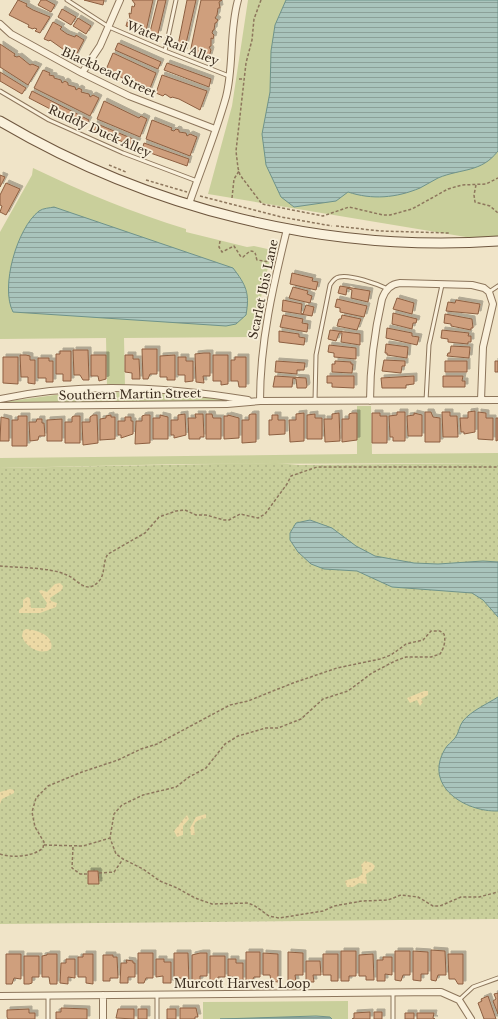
<svg xmlns="http://www.w3.org/2000/svg" width="498" height="1019" viewBox="0 0 498 1019" font-family="'Libre Baskerville',serif">
<style>
.grass{fill:url(#grass-dots)}
.sand{fill:url(#sand-dots)}
.park{fill:#c9cf9b}
.water{fill:url(#water-rules);stroke:#6f938a}
.building{fill:#cf9f7d;stroke:#8d5f41;filter:url(#shadow)}
.lines{fill:none;stroke-linecap:round;stroke-linejoin:round}
.lane-casing{stroke:#8d765c;stroke-width:5}
.street-casing{stroke:#8d765c;stroke-width:8}
.secondary-casing{stroke:#6f573f;stroke-width:11}
.path{stroke:#8d765c;stroke-width:1.5;stroke-dasharray:3 2;stroke-linecap:butt}
.lane{stroke:#faf1dc;stroke-width:3}
.street{stroke:#faf1dc;stroke-width:6}
.secondary{stroke:#faf1dc;stroke-width:9}
.labels{text-anchor:middle;dominant-baseline:central;stroke-width:3.5;stroke-linejoin:round;paint-order:stroke}
.street-label{font-size:12px;fill:#3d2e20;stroke:#f7eed8}
</style>
<defs>
<pattern id="grass-dots" width="8" height="8" patternUnits="userSpaceOnUse"><rect width="8" height="8" fill="#c9cf9b"/><path d="M2 2h.1M6 6h.1" fill="none" stroke="#aeb285" stroke-width="1.8" stroke-linecap="round"/></pattern>
<pattern id="sand-dots" width="8" height="8" patternUnits="userSpaceOnUse"><rect width="8" height="8" fill="#ecd9a5"/><path d="M2 2h.1M6 6h.1" fill="none" stroke="#cbbb8e" stroke-width="1.8" stroke-linecap="round"/></pattern>
<pattern id="water-rules" width="6" height="5" patternUnits="userSpaceOnUse"><rect width="6" height="5" fill="#a9c4bc"/><path d="M0 2.5h6" fill="none" stroke="#8ba098"/></pattern>
<filter id="shadow"><feDropShadow dx="3" dy="-3" stdDeviation="0" flood-color="#0004"/></filter>
</defs>
<rect width="100%" height="100%" fill="#f0e4c8"/>
<path class="grass" d="M276 463 299 465 498 463V919L0 924V468Z"/>
<path class="sand" d="M60 583 63 586 62 590 50 598 51 601 57 603 56 607 40 613H19V610L23 607V600L27 597 30 598 31 608H45L47 603 39 591 41 590 47 592 55 584Z
M26 629C36 630 55 635 51 649 41 656 25 647 22 636L23 631Z
M424 691H428V695L421 699 423 702 420 706 417 700 410 703 407 698Z
M10 789 14 790V793L2 799 0 804V792Z
M206 814V818C194 821 193 822 195 835H191L190 828 196 817Z
M187 815 189 819 183 826V835L177 837 174 831Z
M365 861 372 863 375 866 373 870 366 874 367 884 359 883 353 887H347L345 881C352 877 367 880 361 865Z"/>
<path class="park" d="M248 0H498V237L472 238 208 194 232 106Z
M33 168C83 192 133 213 186 229V232L247 247 254 246 272 250 259 306 255 337 124 338 125 386H107L106 338 0 339V232L32 175Z
M125 392 184 394 228 400 226 401 4 403 3 402 55 395Z
M357 406H371L372 454 498 453V463L184 464 0 468V458L357 454Z
M348 1001V1019H203V1002Z"/>
<path class="water" d="M286 0H498V151C481 173 462 168 438 178 432 181 426 185 420 188 396 198 372 200 348 192L336 201 294 207 281 197 266 165 262 134 270 92 271 51 275 25Z
M54 207 233 268C246 285 250 293 246 315L236 324 226 326 13 312C0 287 17 228 39 211 43 208 50 208 54 207Z
M310 520 332 528 356 546 375 556 414 563 438 564 483 561 498 562V617L483 600 472 593 392 587 357 571 324 569 311 564 298 552 290 540V533L296 523Z
M498 697V811C465 812 423 786 445 749 447 745 452 742 455 738 459 733 459 726 463 721 471 711 487 704 498 697Z
M316 1016 330 1017 332 1019H220Z"/>
<path class="building" d="M18 0 27 4 26 6 33 10 50 17 40 33 35 31 37 29 34 28 33 29 28 27 29 25 9 15Z
M41 0H46L55 5 51 12 38 5Z
M84 0H104L103 5Z
M132 0H153L146 31 126 26 128 19H130L129 13 131 14 132 6 134 7 135 4Z
M158 0H166L158 34 150 32Z
M187 0H196L184 52 177 50Z
M201 0H222L219 2 220 8H218L217 15 215 18 218 20 216 23H215L214 30H213L212 33 214 35 213 39 211 38V46L209 47 211 50 209 57 190 53Z
M62 9 76 17 71 25 58 17Z
M78 18 91 26 86 34 73 26Z
M53 22 62 27 60 29 67 34 75 37 76 35 84 40 75 57 70 54 71 52 68 51 67 52 50 40 49 41 44 39Z
M118 43 161 62 158 69 115 50Z
M0 44 15 54 14 56 17 57 19 56 30 65 32 64 39 67 28 85 0 67Z
M113 53 156 73 149 91 142 88 143 86 140 87 137 86 138 84 130 82 131 80 122 79 123 78 116 75 117 74 114 73 112 75 105 72Z
M167 63 211 79 209 87 164 70Z
M43 70 50 73 49 75 54 76V78L61 80 62 83 65 81 68 83V85L75 87 76 90 79 88 82 90 81 92 89 94 90 97 93 95 99 98 90 116 34 88Z
M0 72 26 88 22 94 0 81Z
M162 75 207 91 200 110 179 99 172 97 171 98 165 94 163 96 156 93Z
M32 91 89 120 85 127 29 98Z
M104 101 139 118 141 116 147 119 140 137 97 119Z
M152 120 172 128 171 130 174 131 176 129 179 130V132L186 133 187 136 190 134 197 137 190 156 146 139Z
M95 123 138 141 135 147 92 129Z
M144 143 189 159 187 166 142 150Z
M0 175 5 177 0 187Z
M6 183 20 189 6 215 0 212 2 206 0 205V195Z
M292 273 313 278 312 281 318 282 316 290 290 284Z
M340 286 370 291 368 302 351 298 352 290 347 288 346 295 338 293Z
M293 287 308 291 307 294 312 296 310 303 289 298Z
M397 298 414 303 412 314 393 309Z
M337 299 367 306 364 317 340 312V308L335 307Z
M283 300 302 304 301 313 303 314 306 305 314 307 312 316 282 311Z
M456 300 480 304 478 314 446 311 448 302 455 303Z
M393 313 417 319 416 323H413L412 329 392 324Z
M445 314 472 319 473 328H471V330L451 326V324L444 323Z
M283 315 303 319 302 323 308 324 307 332 280 327Z
M342 315 361 319 357 330 337 326 339 319H341Z
M387 328 412 333V336L419 337 417 345 386 338Z
M330 330 360 334V345L341 342 342 333H339L336 341 328 339Z
M442 330 469 333 468 336H471V342H468V344L448 342V339L441 338Z
M279 331 299 334V337L305 338 304 345 279 342Z
M386 344 408 347 407 358 387 355V353H385Z
M329 345 356 348V359L334 357V353L328 352Z
M451 346 470 347 469 358 447 356 448 353H450Z
M142 349H157V374H150L148 379H143Z
M73 350H88L89 380H83L80 375H74Z
M60 351H71V381H63V374H56V354H60Z
M204 353H210V376H203L204 383 196 382 195 354Z
M20 355H26L30 356V360H35V384L28 383V377H21Z
M91 355H106V379L99 381 98 376H91Z
M125 355H133V359H139L140 379H132V373L125 372Z
M175 355V380H167V377H160V356Z
M213 355H228V384L221 385V381H213Z
M3 357H18V384L3 383Z
M178 357H186V361H193V381L185 382V375H178Z
M235 357H246V387H239L238 381H231V360H235Z
M38 358H49V361H53V382H46V378H38Z
M384 360 405 361V366H402L401 373 382 371Z
M276 361 305 363 304 370H297V374L275 372Z
M335 361 351 362V364H353L352 373 332 372V364H335Z
M445 361H467V372H445Z
M495 361H498V372H495Z
M275 376 306 378 307 386 306 388H297L296 379 293 378 292 387H273Z
M327 376H354V388L332 387V383H327Z
M414 376V384L406 385V388H382L381 378Z
M443 376H463L462 381H465V387H443Z
M475 411V432L464 434V432H461L460 418H468V412Z
M397 412H405V441H393V437H390L389 416 397 415Z
M425 412H431L433 417 440 418V442H425Z
M442 412H450V416H457L458 437H443Z
M478 412 486 413V418H493V440L478 439Z
M304 413V441L290 442 289 420H296V414Z
M339 413 340 441 325 442 324 419H332V414Z
M352 413H357V440L342 442V419H349V414Z
M372 413H380V416H387V443H372Z
M414 413 422 415V436H408L407 416 414 415Z
M185 414 186 435 174 438V435H171V420H178V415Z
M195 414H203L204 437H200V439H189L188 418H196Z
M206 414H212L213 418H221V439H206Z
M251 414H256V442L242 443V420H249V415Z
M315 414V418H322V439H307V415Z
M93 415H97L98 443 83 445 82 422H90V417Z
M111 415V417H115V439L100 440V419L106 418V416Z
M145 415H150V443L135 444 136 421H142V416Z
M160 415 168 417V439H153V418H160Z
M228 415 239 418V438L224 439V416H228Z
M272 415H278V420H285V434L269 435V420H272Z
M18 416H27V446H12V420H18Z
M74 416H80V443H65V422H72V417Z
M1 417 9 419V441H0Z
M125 417H131V421H133V434L121 438V435H118V421H125Z
M496 418H498V440L496 441Z
M37 419H42V423H44L45 436H39L38 440 30 441 29 422H36Z
M62 419V441H47V420Z
M88 871H98L99 884H88Z
M431 950 445 951 446 975H438L436 981 431 980Z
M341 951H356V976H349V981H341Z
M395 951H410V975H403L401 981 395 980Z
M413 951 428 952V974H421V981L413 980Z
M246 952H260V977H254L251 983 246 981Z
M288 952 303 953V975H295L296 982H288Z
M138 953H153V978H146L144 983H138Z
M174 953H188L189 983H183L181 978H174Z
M200 953H207V976H200V981L192 983V955Z
M263 953 278 954V982L271 981 270 975H263Z
M6 954H21V979L14 978 12 984H6Z
M47 954H57V984H50L49 977H42V956L47 955Z
M83 954H93V984L86 983V977H78V957H83Z
M323 954H338V981H331V975H323Z
M373 954 374 980H366V976H359V955Z
M448 954H463V984H458L455 979H449Z
M103 955H113V957H117L118 978H110V981H103Z
M24 956H39V977H32V983L29 984H24Z
M210 956H225V977H218V981H210Z
M383 957H392V975L385 974V981H377V960H383Z
M66 959H75V978L68 977V984L60 983 61 963H66Z
M156 959H164V962H171V983H163V976L156 977Z
M228 959H236V963H243V980H235V977L228 976Z
M126 960 133 961V963H135V977H128V983H120L121 963H127Z
M306 961H320L321 975H313L314 982H306Z
M498 993V1014L493 1001 496 999 494 994Z
M488 996 496 1019H484L478 1003 482 1001 481 999Z
M61 1008 87 1009V1019H56V1012H61Z
M180 1008H196L198 1017H195V1019H180Z
M29 1009V1013H35V1019H8L7 1017V1010Z
M118 1009H134V1019L116 1018Z
M138 1009H147V1019H138Z
M167 1009H176V1019H167Z
M370 1012V1019H352L354 1018V1013Z
M374 1012H382V1019H374Z
M405 1013H414V1019H405Z
M417 1013H434L433 1018 435 1019H417Z"/>
<g class="lines">
<defs>
<path id="lane" d="M67 0 109 27 165 51 229 76
M165 51 176 0
M0 91 49 120 123 153 197 181
M489 292 498 286
M315 401 316 355 330 285C332 282 334 278 339 277 350 274 377 284 388 289
M426 401 429 345 442 285
M393 993V1019
M157 994V1019
M48 996V1019
M459 1000 473 987 498 978"/>
<path id="street" d="M0 24 11 34 82 73 129 96 215 129
M82 73 100 46 120 0
M189 204C201 169 216 133 226 97 234 66 229 32 238 0
M0 399C79 382 169 387 248 400
M260 401C260 342 273 286 287 229
M370 401C370 365 374 334 382 299 385 290 391 284 400 283L472 285 484 288 489 292 493 304 483 347 481 400
M0 406 227 404 260 401 498 400
M103 995V1019
M0 996 441 992 459 1000 471 1019"/>
<path id="secondary" d="M0 121C149 209 325 253 498 241"/>
</defs>
<use href="#lane" class="lane-casing"/>
<use href="#street" class="street-casing"/>
<use href="#secondary" class="secondary-casing"/>
<path class="path" d="M261 0 254 19 252 40 246 63 236 151 238 168 240 175 262 204 323 216 349 207 383 215H390L412 209 448 189 462 185 486 184 498 178
M239 79H244
M109 165 126 172
M146 180 187 192
M476 185 474 195 475 202 490 206 498 213
M200 196 281 217 332 226
M232 198 234 179 239 171
M336 226 380 231 450 233
M220 241 219 247 222 252 234 246 241 257H243L250 251C257 251 255 255 257 260L270 262
M0 566C20 568 49 567 67 575 77 579 86 595 98 582 106 575 102 562 108 554L145 533 159 517 176 511 185 510 196 515H206L224 520H229L240 514 258 518 265 514 287 484 291 476 317 467H498
M44 845 83 846 110 838
M73 847 72 868 80 874H88
M0 854C11 858 33 857 43 848L44 842 35 827 32 812 36 798 48 786 82 772 118 760 141 749 157 744 230 705 248 701 293 683 337 668 380 659 391 655 406 644 423 640 431 631H440L444 634C446 641 444 648 440 654L431 657H406L395 661 372 673 348 691 323 699 301 719 278 728H266L238 736 225 744 206 768 189 777 176 787 143 795 122 805 114 814 110 838 116 854 123 859 143 869 160 881 177 888 195 898 212 904 248 903 255 906 269 916 279 918 323 911 334 906 362 901 388 900 401 895 418 897 433 906H440L461 897H479L498 892
M99 873 114 872 123 859"/>
<use href="#lane" class="lane"/>
<use href="#street" class="street"/>
<use href="#secondary" class="secondary"/>
</g>
<g class="labels">
<g class="street-label">
<text transform="translate(173 43) rotate(22)">Water Rail Alley</text>
<text transform="translate(109 72) rotate(25)">Blackbead Street</text>
<text transform="translate(100 131) rotate(24)">Ruddy Duck Alley</text>
<text transform="translate(263 289) rotate(-78)">Scarlet Ibis Lane</text>
<text transform="translate(130 394) rotate(-1)">Southern Martin Street</text>
<text x="242" y="983">Murcott Harvest Loop</text>
</g>
</g>
</svg>
